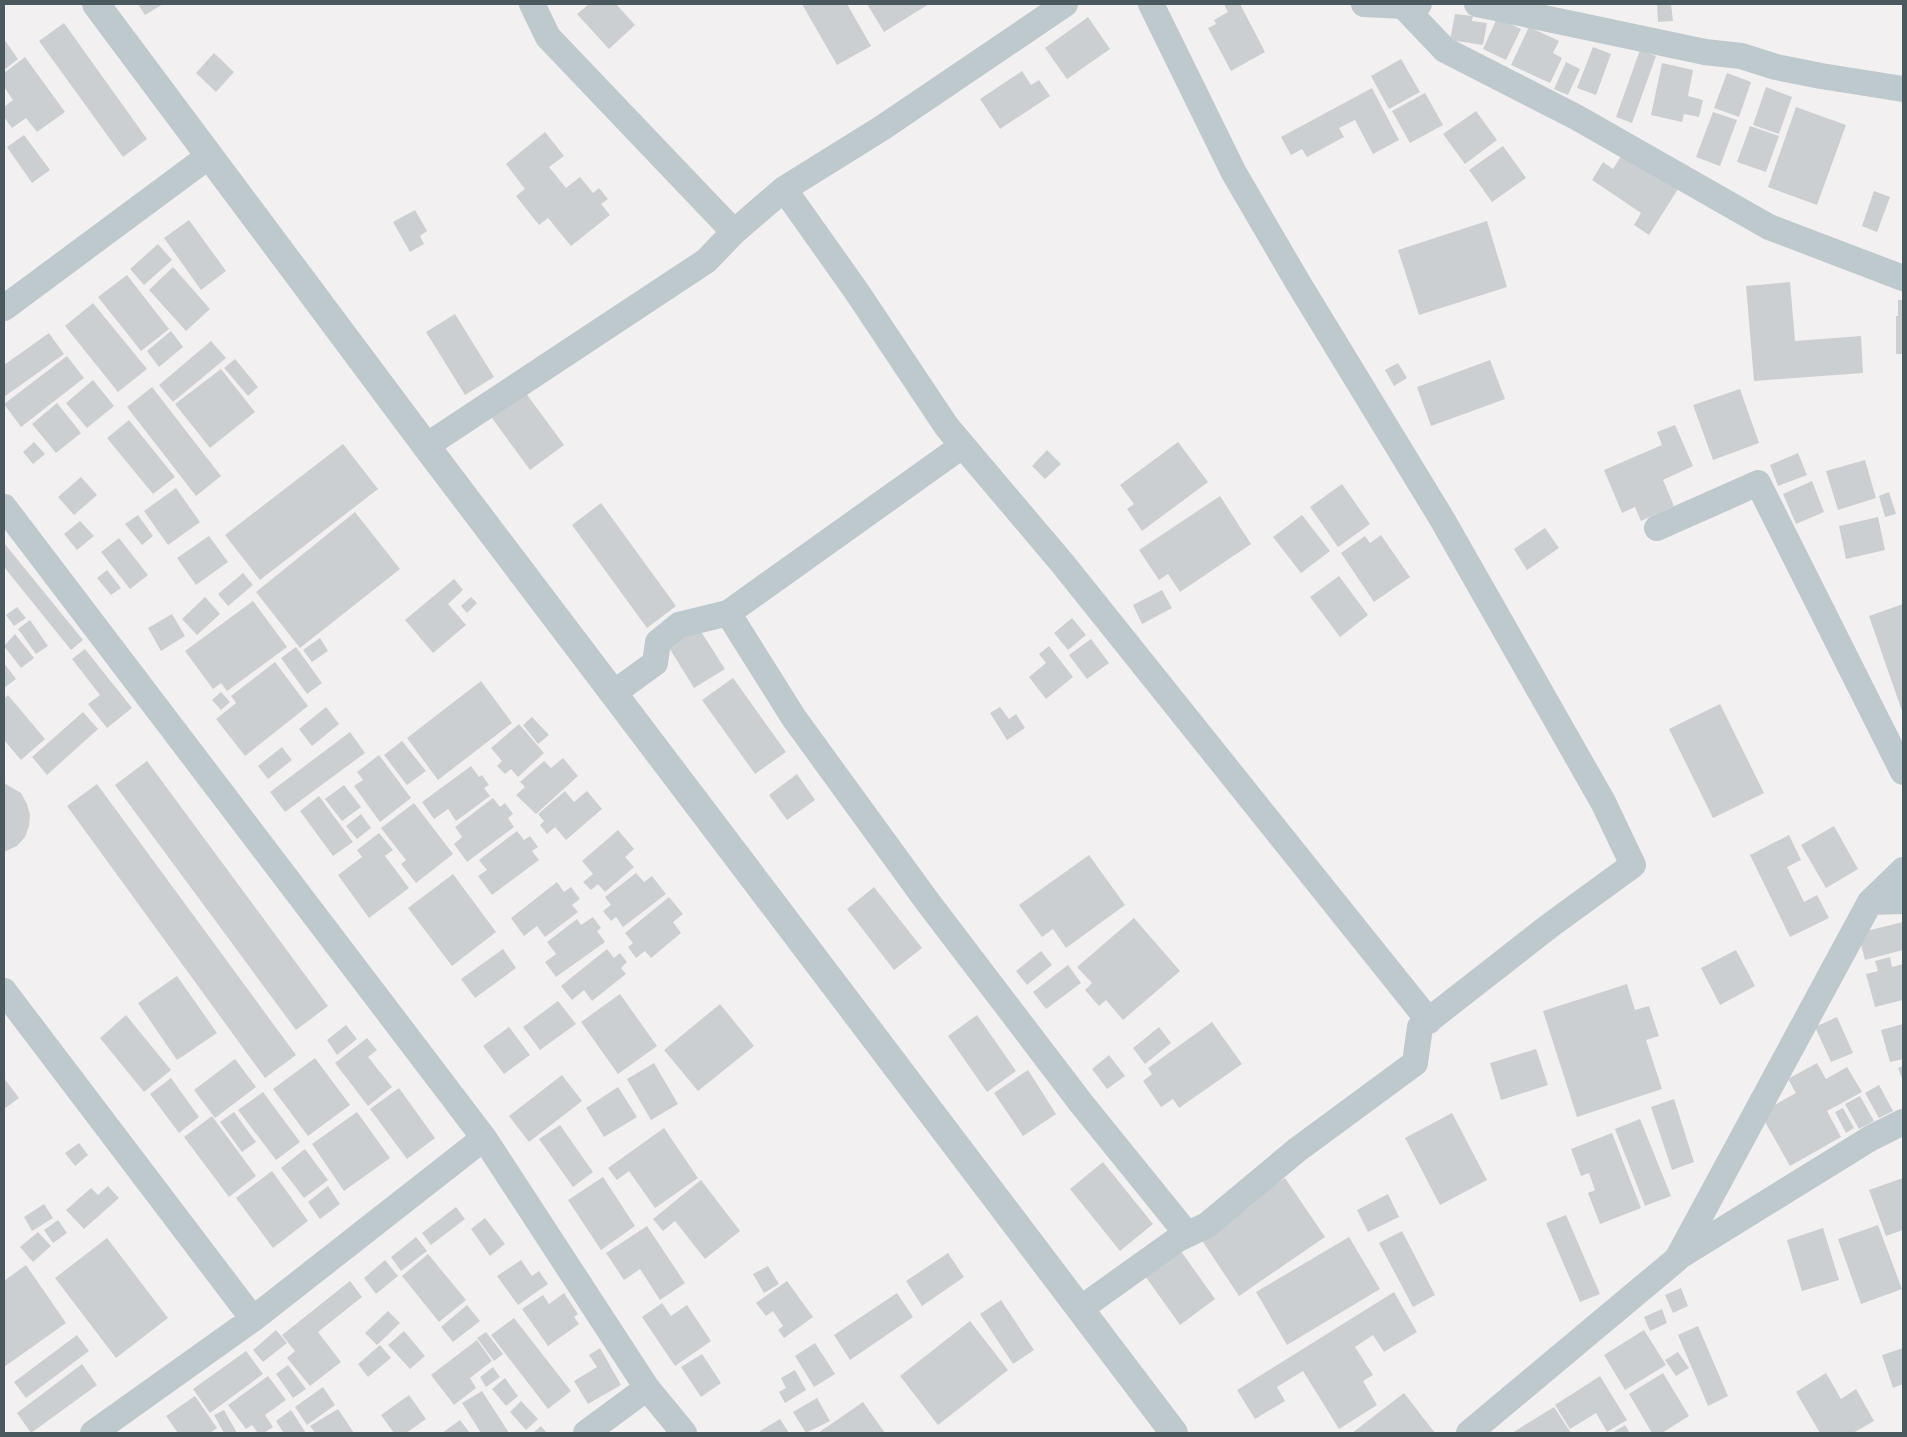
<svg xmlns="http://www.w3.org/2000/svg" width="1907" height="1437" viewBox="0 0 1907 1437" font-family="'Titillium Web',sans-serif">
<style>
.building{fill:#cbcfd2}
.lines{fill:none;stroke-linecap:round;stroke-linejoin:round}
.minor{stroke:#bdc9cc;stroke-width:26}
.tertiary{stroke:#bdc9cc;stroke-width:28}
</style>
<rect width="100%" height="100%" fill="#f3f0f1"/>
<path class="building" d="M138 4H163L145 15Z
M589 4H616L635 25 609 49 577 14Z
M802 4H847L871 46 837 65Z
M867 4H929L884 32Z
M1224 4H1240L1265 52 1231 71 1208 28 1216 24 1214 20 1228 12Z
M1657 4H1671L1673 21 1658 22Z
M1455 14 1473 16 1472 21 1487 23 1483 45 1450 40Z
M1088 17 1110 49 1067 79 1045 48Z
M1497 18 1521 29 1506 60 1483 49Z
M64 23 147 139 123 157 39 41Z
M1529 27 1559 41 1553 53 1562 58 1550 83 1511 65Z
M4 39 18 59 4 70Z
M1593 47 1611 54 1596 95 1577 88Z
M1640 50 1656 56 1632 123 1616 117Z
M214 53 234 72 216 92 196 73Z
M25 57 65 112 37 132 26 118 12 128 4 117V107L13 100 4 87V73Z
M1401 59 1420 92 1389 109 1371 76Z
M1566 62 1580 69 1568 95 1554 89Z
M1662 63 1693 70 1688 96 1703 100 1699 117 1684 114 1682 122 1651 115Z
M1022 71 1031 85 1039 80 1050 96 1000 129 980 99Z
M1727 73 1751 82 1739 117 1714 108Z
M1766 87 1792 97 1779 134 1753 125Z
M1372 88 1399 140 1373 154 1355 120 1339 128 1344 137 1307 157 1302 149 1291 155 1281 137Z
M1425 93 1443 125 1410 143 1392 111Z
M1796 107 1846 125 1817 205 1768 187Z
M1476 111 1497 140 1465 164 1443 134Z
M1713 112 1737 120 1720 166 1696 157Z
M1750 126 1779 136 1766 172 1737 162Z
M545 132 564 156 549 167 566 188 580 177 593 193 599 188 608 199 601 204 610 215 571 246 548 218 539 225 516 196 525 189 506 164Z
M24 135 50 170 32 183 7 147Z
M1503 146 1526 178 1492 202 1469 170Z
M1623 153 1678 189 1649 235 1634 225 1641 213 1592 180 1603 162 1613 169Z
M1874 191 1890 197 1877 232 1862 226Z
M415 210 427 231 420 236 424 244 410 252 393 222Z
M189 220 226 271 201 290 164 238Z
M1487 221 1507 287 1419 315 1398 250Z
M158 244 172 260 144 285 130 269Z
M173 267 210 309 186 331 149 290Z
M127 275 169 329 141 351 98 297Z
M1790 282 1795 341 1861 336 1863 373 1754 381 1746 286Z
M1898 300H1903V354H1896V316H1898Z
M93 303 147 369 118 392 65 326Z
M455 314 494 377 465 395 426 332Z
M171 331 183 347 159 367 147 351Z
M49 333 64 354 4 397V365Z
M211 341 226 358 173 402 159 385Z
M67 356 84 378 21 427 4 404Z
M235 359 258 387 248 396 224 368Z
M1490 360 1505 399 1431 426 1417 387Z
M1398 363 1407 378 1394 386 1385 370Z
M221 369 255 412 210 448 175 404Z
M93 380 114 406 87 428 66 403Z
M152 387 221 476 196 496 127 407Z
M1740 389 1759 443 1713 460 1693 405Z
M525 392 564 445 530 470 492 418Z
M57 403 81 433 56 453 32 424Z
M129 420 175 477 153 494 107 438Z
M1675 425 1693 466 1663 480 1674 506 1641 521 1635 507 1622 513 1604 470 1662 445 1657 432Z
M34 442 45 454 33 464 23 452Z
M1178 442 1208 482 1142 531 1127 509 1134 504 1120 485Z
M343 444 378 489 260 580 225 535Z
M1047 450 1061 464 1045 479 1032 466Z
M1798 453 1807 475 1778 486 1770 465Z
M1865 460 1876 498 1838 510 1826 471Z
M81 477 97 495 74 515 58 497Z
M1812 481 1824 512 1796 524 1783 494Z
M1342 484 1370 524 1338 547 1310 507Z
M176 488 200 522 168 545 144 511Z
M1889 492 1896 514 1885 517 1879 496Z
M1220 496 1251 544 1180 592 1168 574 1159 580 1139 550Z
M601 503 676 606 647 628 572 525Z
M355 512 400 569 300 648 256 592Z
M138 515 153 536 142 545 125 524Z
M1302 515 1330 551 1301 573 1273 537Z
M1878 517 1885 550 1846 559 1839 526Z
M80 521 94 536 77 550 64 534Z
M1545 528 1559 548 1527 570 1514 549Z
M1381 535 1410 577 1374 602 1341 553 1365 536 1370 543Z
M209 536 228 562 196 585 177 558Z
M119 538 148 575 130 589 101 552Z
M4 543 83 640 71 650 4 567Z
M107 570 121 588 111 595 97 578Z
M243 573 253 585 228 606 218 594Z
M1339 576 1368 615 1340 637 1310 597Z
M454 579 463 590 448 604 466 625 433 653 405 620Z
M1162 590 1172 608 1142 624 1133 605Z
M205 597 220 614 197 635 182 619Z
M471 597 477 603 467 613 461 606Z
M253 601 287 647 227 691 221 683 213 689 185 651Z
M1903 604V714L1869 616Z
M17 607 26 618 14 626 6 615Z
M172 614 185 636 161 651 148 628Z
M1072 618 1086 635 1068 650 1054 633Z
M30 620 48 646 36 654 18 629Z
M698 627 725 669 694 688 668 646Z
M15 634 34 658 21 668 4 646Z
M320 638 328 651 312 662 303 650Z
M1091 639 1109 663 1087 679 1069 655Z
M1049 646 1073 677 1046 699 1029 677 1046 663 1039 654Z
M296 647 322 683 307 694 281 658Z
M85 649 132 708 107 728 88 704 100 695 72 659Z
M275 662 308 706 245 756 216 719 236 703 231 696Z
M4 663 16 679 4 688Z
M733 678 786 752 755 774 702 700Z
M481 681 512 723 438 780 407 738Z
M221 692 230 702 221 710 212 700Z
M8 695 45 739 21 760 4 740V699Z
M1720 704 1764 793 1713 818 1669 729Z
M326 707 339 724 312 746 299 729Z
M1000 707 1009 719 1016 714 1025 728 1007 740 990 713Z
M83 712 98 729 47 775 32 757Z
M532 717 549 735 538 744 523 725Z
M519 724 544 753 518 777 511 769 505 774 497 766 502 761 491 748Z
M350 732 365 753 285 812 270 792Z
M402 741 426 771 407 785 384 755Z
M282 747 292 760 268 779 258 766Z
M379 755 411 798 380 822 354 786 363 780 357 772Z
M563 758 578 776 536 814 516 795 525 787 520 782 544 761 551 768Z
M147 761 328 1006 296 1030 115 785Z
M471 766 479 777 482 775 489 785 484 788 490 796 456 821 448 809 434 819 422 802Z
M797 774 815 800 787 820 769 795Z
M4 783 21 793 27 804 30 815 29 826 25 837 17 846 4 852Z
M97 784 296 1055 265 1078 67 806Z
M344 785 361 807 342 821 325 799Z
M565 791 574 802 587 791 602 809 566 840 555 827 547 834 540 825 544 821 538 814Z
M319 796 353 842 333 856 300 811Z
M493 798 500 807 505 803 513 814 508 818 514 827 467 862 454 844 462 837 455 827Z
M414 803 453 854 416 883 401 864 406 860 381 828Z
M361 814 371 828 357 839 346 826Z
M1834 826 1858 869 1826 888 1801 845Z
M618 830 634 849 625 857 634 867 605 892 598 884 591 890 583 882 593 874 582 861Z
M517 831 524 840 530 836 538 847 532 851 539 860 492 895 478 876 487 870 479 860Z
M379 833 393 850 385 856 409 888 369 918 338 875 362 857 357 850Z
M1789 835 1801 860 1787 867 1804 902 1817 895 1829 918 1790 937 1750 855Z
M1089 855 1125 905 1066 948 1053 929 1042 937 1019 905Z
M636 873 644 882 652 876 666 894 623 927 616 917 611 921 603 911 611 905 605 897Z
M453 874 496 932 452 966 408 908Z
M557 882 564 892 571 887 580 899 572 905 578 912 545 937 537 926 524 936 511 918Z
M874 887 922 948 894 970 847 909Z
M669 897 683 914 673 922 681 933 651 958 645 951 636 958 628 947 633 943 625 933Z
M593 917 601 928 597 931 605 942 556 977 545 962 556 954 547 942 577 919 581 925Z
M1134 918 1180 971 1123 1020 1106 1000 1099 1006 1085 990 1092 983 1077 967Z
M1903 922V950L1865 960 1858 933Z
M503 949 516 968 475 998 461 979Z
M607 949 614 958 620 953 627 962 621 968 626 974 592 1001 584 990 572 1000 561 986Z
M1736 950 1755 986 1720 1005 1701 968Z
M1041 951 1052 965 1027 985 1016 971Z
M1890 957 1892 967 1903 964V1000L1875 1007 1866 974 1878 971 1875 961Z
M1068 965 1081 983 1046 1009 1033 992Z
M177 976 217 1033 177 1060 138 1003Z
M1627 984 1635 1010 1649 1006 1659 1036 1646 1040 1662 1089 1577 1117 1543 1011Z
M620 994 657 1046 618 1074 581 1022Z
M558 1001 576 1024 540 1050 523 1027Z
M720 1004 754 1046 698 1091 664 1050Z
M126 1015 171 1070 144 1092 100 1038Z
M977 1015 1016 1071 987 1092 948 1036Z
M1837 1017 1853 1053 1831 1062 1815 1027Z
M1212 1022 1242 1064 1179 1108 1173 1099 1161 1107 1143 1081 1152 1074 1148 1068Z
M1903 1024V1059L1890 1062 1881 1030Z
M346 1025 357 1039 337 1055 327 1040Z
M509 1027 530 1055 504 1074 483 1046Z
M1159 1027 1171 1043 1145 1064 1133 1048Z
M367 1038 377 1050 368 1057 392 1087 368 1106 335 1063Z
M1536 1049 1548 1085 1501 1100 1490 1063Z
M1109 1055 1125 1076 1107 1089 1092 1069Z
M315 1058 350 1105 308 1136 273 1089Z
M235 1059 256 1087 215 1118 194 1090Z
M654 1063 678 1104 651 1120 627 1079Z
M1817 1063 1826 1079 1847 1067 1862 1092 1827 1111 1841 1137 1790 1166 1760 1113 1796 1093 1788 1079Z
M1903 1066V1081L1898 1068Z
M1028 1070 1056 1114 1023 1136 994 1093Z
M562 1075 582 1101 529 1142 509 1116Z
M4 1078 19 1098 4 1109Z
M171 1078 199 1117 179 1133 150 1094Z
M1879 1085 1893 1111 1879 1118 1865 1093Z
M618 1087 637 1117 604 1137 586 1108Z
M399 1088 435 1138 407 1159 370 1109Z
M263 1092 300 1142 276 1160 238 1110Z
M1860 1096 1874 1121 1859 1129 1845 1104Z
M1674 1099 1694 1162 1672 1170 1651 1107Z
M1843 1108 1854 1128 1846 1133 1835 1112Z
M234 1112 256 1142 242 1152 220 1122Z
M357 1112 390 1158 344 1191 312 1144Z
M1452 1113 1487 1180 1440 1205 1405 1138Z
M212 1116 256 1176 229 1197 184 1137Z
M1640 1119 1671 1196 1645 1206 1615 1129Z
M560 1125 593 1172 573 1187 539 1139Z
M664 1128 698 1178 655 1208 629 1171 617 1180 608 1168Z
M1612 1133 1641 1208 1600 1224 1588 1193 1595 1190 1589 1173 1581 1176 1571 1149Z
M79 1143 88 1155 75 1166 65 1153Z
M305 1149 328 1180 304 1198 281 1168Z
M1103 1162 1153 1224 1120 1251 1070 1189Z
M272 1171 308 1221 273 1248 236 1198Z
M603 1177 635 1226 601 1250 568 1200Z
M1285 1178 1325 1237 1239 1296 1199 1236Z
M1903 1178V1230L1886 1236 1869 1190Z
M701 1180 740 1231 705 1259 675 1221 663 1231 653 1219Z
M108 1186 119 1198 84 1229 66 1210 91 1188 98 1195Z
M328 1186 340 1204 320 1219 308 1202Z
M1388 1194 1399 1217 1368 1232 1357 1210Z
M44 1204 53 1218 32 1231 24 1217Z
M456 1207 465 1219 431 1245 422 1233Z
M1566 1215 1600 1294 1580 1302 1546 1223Z
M485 1218 505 1244 490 1256 471 1229Z
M58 1220 67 1233 53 1243 44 1230Z
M1878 1225 1902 1289 1861 1304 1838 1239Z
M647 1226 685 1283 660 1300 640 1269 624 1280 606 1253Z
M1823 1228 1839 1280 1802 1291 1787 1240Z
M1402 1231 1435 1295 1413 1307 1379 1243Z
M38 1232 51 1246 33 1262 20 1247Z
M416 1237 427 1251 401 1271 391 1257Z
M1349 1237 1380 1289 1287 1345 1256 1292Z
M107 1238 168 1318 116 1358 55 1278Z
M1178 1247 1215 1299 1180 1325 1143 1273Z
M948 1253 964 1277 922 1306 906 1281Z
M428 1254 466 1300 439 1322 402 1276Z
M385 1260 398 1276 376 1294 364 1278Z
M521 1260 532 1276 539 1271 548 1284 518 1305 497 1276Z
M26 1265 66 1323 4 1367V1281Z
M768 1266 779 1284 764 1293 753 1274Z
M350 1281 362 1297 318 1332 341 1362 310 1386 287 1358 295 1351 282 1335Z
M787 1281 813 1317 784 1338 778 1330 783 1326 773 1311 766 1316 756 1303Z
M1681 1288 1688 1306 1673 1313 1665 1295Z
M1394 1292 1417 1332 1384 1352 1373 1335 1355 1347 1373 1375 1363 1381 1377 1405 1339 1429 1303 1371 1277 1387 1285 1401 1255 1419 1237 1390Z
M564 1293 578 1314 574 1317 579 1324 548 1346 522 1309 543 1295 549 1304Z
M897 1293 913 1317 850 1360 834 1335Z
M1001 1300 1034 1350 1013 1364 980 1314Z
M662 1303 671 1316 687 1305 711 1341 675 1366 642 1317Z
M467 1305 480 1321 453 1342 441 1327Z
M1662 1309 1667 1323 1650 1331 1644 1317Z
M388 1311 400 1323 377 1345 365 1333Z
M514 1318 571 1391 548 1409 491 1335Z
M970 1321 1008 1370 938 1425 900 1376Z
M1698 1326 1728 1396 1708 1406 1678 1335Z
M276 1330 287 1343 263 1362 253 1350Z
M1644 1330 1666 1365 1625 1390 1604 1355Z
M404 1331 425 1356 410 1369 388 1345Z
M486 1332 503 1354 494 1361 477 1338Z
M77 1335 89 1351 26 1398 14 1382Z
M477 1340 492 1361 470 1378 476 1388 454 1405 431 1375Z
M815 1343 835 1374 814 1387 795 1356Z
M380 1345 391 1358 368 1377 358 1364Z
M600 1348 621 1385 588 1404 574 1381 597 1367 589 1355Z
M1903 1348V1384L1893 1388 1882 1355Z
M246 1351 263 1374 210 1413 193 1389Z
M1678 1352 1689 1368 1676 1376 1665 1360Z
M702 1354 721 1383 701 1397 681 1367Z
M82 1364 97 1385 31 1433 17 1413Z
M288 1365 306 1389 293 1398 276 1374Z
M493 1367 500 1377 486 1387 480 1377Z
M795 1370 806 1390 785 1403 779 1392 786 1388 781 1378Z
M1663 1373 1689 1416 1662 1433H1652L1629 1394Z
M1826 1373 1841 1399 1856 1389 1874 1421 1853 1433H1820L1796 1392Z
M268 1376 286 1400 265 1415 273 1427 264 1433H258L252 1425 246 1429 228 1405Z
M1600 1376 1627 1420 1607 1432 1596 1413 1570 1429 1555 1405Z
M505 1378 518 1396 506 1406 492 1389Z
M323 1387 335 1405 307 1425 295 1407Z
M482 1391 509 1433H481L462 1403Z
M1404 1393 1435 1433H1352Z
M409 1395 426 1419 406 1433H394L381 1415Z
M195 1396 217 1428 210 1433H178L166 1416Z
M817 1398 830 1421 806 1433 793 1412Z
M521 1401 538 1419 526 1430 510 1412Z
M863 1402 885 1433H818Z
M1554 1407 1571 1433H1512Z
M338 1409 354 1433H315L310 1426Z
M224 1410 237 1433H224L214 1415Z
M291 1410 306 1433H281L283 1432 276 1421Z
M780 1419 789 1433H761L760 1431Z
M460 1420 470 1433H442Z
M1625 1425 1630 1433H1612Z
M541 1426 547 1433H533Z"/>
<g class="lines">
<path class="minor" d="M532 4 548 37 734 232
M1364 4 1403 6 1419 4
M1477 4 1705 52 1741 56 1776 67 1821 76 1903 89
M1403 6 1445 50 1576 117 1769 227 1903 278
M784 189 857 292 947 427 1063 564 1429 1021
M4 308 209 156
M426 446 706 261 734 232 784 189 882 128 1065 4
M962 446 728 613 794 718 927 901 1081 1103 1187 1234
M4 507 484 1138 647 1388 684 1433
M1657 528 1758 483 1903 772
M615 692 655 663 658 642 679 625 728 613
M1870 902 1903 901
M4 991 253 1319
M1677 1258 1871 1138 1903 1122
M1080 1309 1178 1239 1207 1225 1297 1150 1415 1063 1420 1027 1552 924 1633 865 1603 802 1442 519 1297 281 1234 173 1151 4
M93 1433 253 1319 484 1138
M586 1433 647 1388
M1469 1433 1677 1259 1870 902 1903 870"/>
<path class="tertiary" d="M96 4 426 446 1174 1433"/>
</g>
<rect width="1907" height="1437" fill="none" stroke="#49595d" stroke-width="10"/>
</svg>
